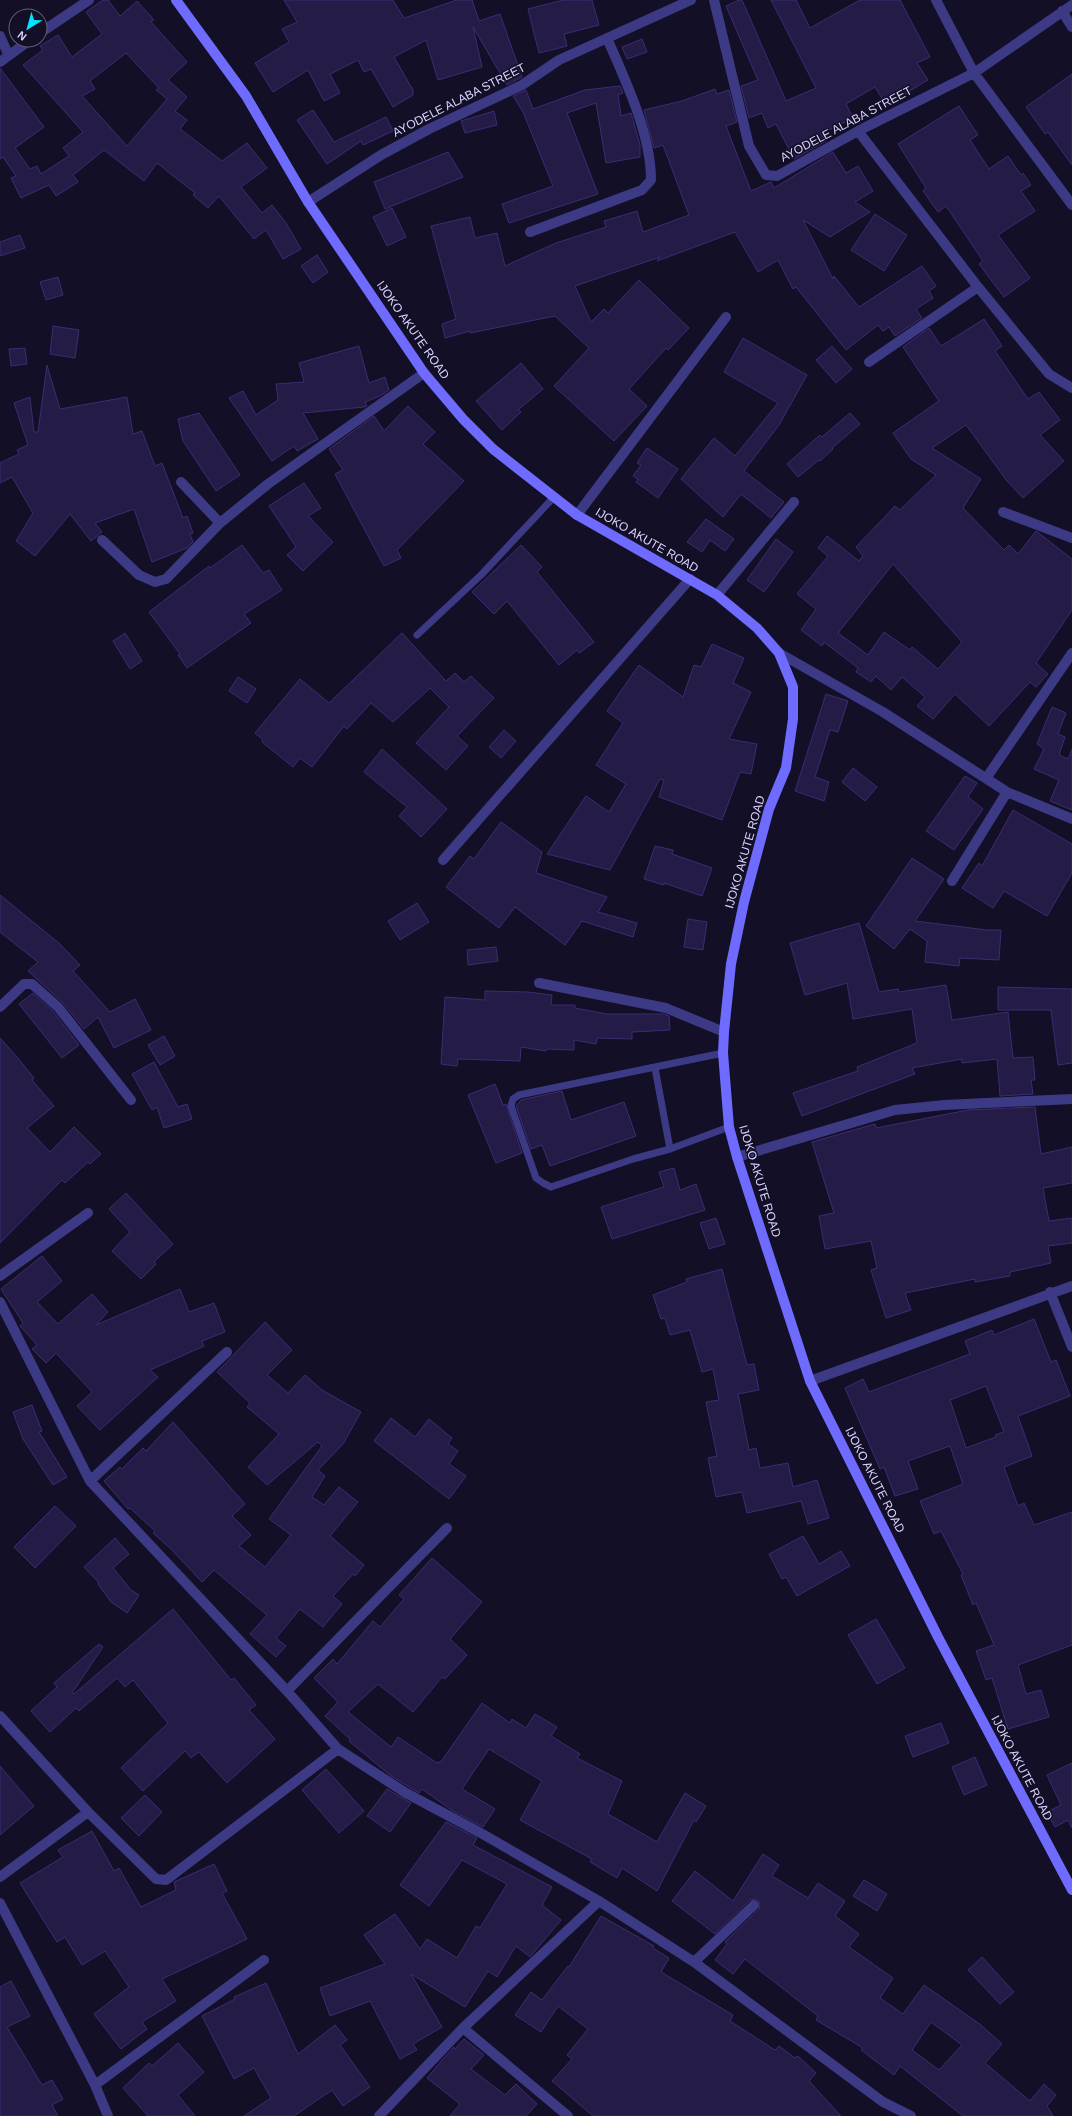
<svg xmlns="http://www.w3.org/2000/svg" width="1072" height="2116" viewBox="0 0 1072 2116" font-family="Helvetica,sans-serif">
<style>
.building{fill:#241b47;stroke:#3b2d73;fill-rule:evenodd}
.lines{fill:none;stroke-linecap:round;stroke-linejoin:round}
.lane{stroke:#3d3a85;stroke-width:7}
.street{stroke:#3d3a85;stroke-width:10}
.secondary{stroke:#6f6bff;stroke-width:10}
.labels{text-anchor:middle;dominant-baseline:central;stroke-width:3;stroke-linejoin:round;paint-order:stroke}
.street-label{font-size:12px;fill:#d9d4ff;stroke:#130f26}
</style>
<rect width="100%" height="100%" fill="#130f26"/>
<path class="building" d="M103 0H108L120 16 137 1 154 20 151 22 187 62 168 80 187 97 175 111 187 120 180 129 222 161 247 143 267 168 241 187 262 213 272 205 286 223 301 249 283 259 266 230 254 239 219 196 208 208 193 195 195 193 157 163 144 181 104 150 73 175 78 182 56 196 49 185 21 198 11 178 16 176 3 157 0 159V68L44 127 15 148 30 169 37 166 41 174 69 156 63 148 83 132 23 65 43 50 40 46 58 35 72 57 102 34 86 12ZM126 53 159 88 156 90 167 99 127 146 82 96 95 89 90 81Z
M284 0H393L404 18 457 0H472L479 21 500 14 522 77 507 85 473 27 482 67 438 80 426 40 394 57 413 90V95L393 107 371 69 364 72 358 60 330 74 340 93 324 101 308 70 273 92 255 63 289 42 282 29 297 22Z
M563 0H592L599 25 564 34 567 46 539 53 528 9Z
M739 0H742L786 101 816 88 771 0H796L810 28 860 0H900L930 57 917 63 928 80 886 105 875 87 846 104 853 118 821 134 826 141 794 159 776 124 768 128 762 113 749 118 741 86 758 80 726 6Z
M642 39 647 52 627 59 622 47Z
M1072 74V165L1048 132 1045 134 1026 107Z
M620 86 623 93 618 95 621 116 631 113 640 145V157L606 163 596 103 567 113 598 194 509 223 502 204 553 186 523 112 513 96 526 90 533 109 585 90Z
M715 89 717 94 729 90 737 122 726 126 751 191 771 182 774 188 833 152 846 173 858 166 873 191 855 202 870 212 830 237 803 220 833 279 834 276 859 307 922 266 936 286 929 291 933 298 916 309 922 318 895 336 889 327 883 331 878 325 846 350 796 287 793 289 778 260 758 272 735 232 657 261 660 257 575 286 591 322 604 309 608 313 639 280 689 328 668 350 666 348 629 389 647 406 614 441 554 386 589 348 555 316 470 333V331L445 338 442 324 456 319 431 226 470 217 475 238 497 233 505 266 556 243 606 227 604 221 637 211 643 232 689 215 663 145 654 148 644 110 682 101Z
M959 106 978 135 970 140 989 169 1008 156 1021 175 1023 173 1031 185 1021 191 1035 211 998 235 1030 278 1004 297 979 264 983 261 946 206 938 212 923 191 926 188 898 144Z
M313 110 334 142 386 117 393 131 363 145 361 141 327 164 297 120Z
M494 111 497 125 465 133 461 121Z
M448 152 463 177 385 209 374 182Z
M392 208 406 237 387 246 373 217Z
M875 214 907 235 884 271 851 250Z
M20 235 25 248 0 256V242Z
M317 255 328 272 313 283 301 266Z
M58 277 63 295 46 300 40 282Z
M984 319 1002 346 995 351 1028 399 1039 392 1060 420 1040 435 1064 461 1023 498 1007 481 966 425 932 448 981 479 963 508 1004 550 1009 545 1018 554 1036 531 1072 559V610L1036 663 1048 674 1036 687 1030 682 989 726 955 694 933 719 917 706 925 697 902 677 891 690 876 676 871 682 856 672 858 668 824 642 822 646 801 630 816 609 797 594 828 556 818 548 827 536 859 561 863 556 856 547 895 506 900 510 936 475 911 459 893 433 939 401 903 347 929 328 941 346ZM893 564 962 642 938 669 912 647 910 650 884 632 868 655 838 633Z
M53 326 79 330 75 358 50 354Z
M743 338 807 375 779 425 744 471 784 502 771 518 741 494 723 517 681 479 714 438 735 456 778 403 724 372Z
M359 346 369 383 385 377 389 390 380 396 365 402 367 406 364 407 303 413 318 439 297 451 294 446 272 461 229 398 243 391 256 415 278 400 276 384 304 382 299 363Z
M832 346 852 369 836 383 816 360Z
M25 348 27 364 11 366 9 349Z
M521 363 543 389 518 410 521 412 502 430 476 401Z
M47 365 60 409 127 397 133 434 142 431 155 466 162 463 183 518 187 516 193 533 190 534 193 542 187 548 152 562 134 509 95 523 102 532 91 541 70 514 35 556 16 541 33 513 12 477 0 483V463L19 454 17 450 28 445 14 403 30 397 34 432H38Z
M408 406 435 432 423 444 464 481 397 550 401 558 384 566 335 474 343 470 329 449 374 416 384 431Z
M199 413 240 475 216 491 183 441 178 419Z
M850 413 860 424 832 448 833 449 820 461 819 460 798 477 787 464 820 435 822 437Z
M647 448 678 469 658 498 636 482 638 479 633 476 641 465 637 463Z
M304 483 321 508 308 516 333 542 303 571 287 555 296 547 269 506Z
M706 519 734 539 725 551 710 540 702 552 687 542Z
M776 539 793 552 764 592 747 580Z
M242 545 263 573 269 570 282 590 244 614 251 623 187 668 178 655 180 654 149 612 209 566 210 568Z
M521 545 542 567 537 572 594 642 579 653 577 650 559 665 507 601 494 614 472 592Z
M125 633 142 661 130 669 113 641Z
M402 633 446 681 455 673 464 682 471 676 494 698 457 736 468 746 446 770 416 743 449 707 430 688 393 722 371 703 347 729 344 726 312 767 300 758 293 767 262 742 263 740 255 733 300 679 329 703Z
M712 644 744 658 733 683 751 692 729 739 757 744 751 774 740 772 722 820 659 797 664 780 660 779 610 870 547 854 586 796 609 812 626 784 596 765 623 723 607 711 639 665 683 697 694 665 701 667Z
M238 677 256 689 247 703 229 691Z
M826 694 848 701 838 732 830 730 815 777 829 782 824 801 795 791Z
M1052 707 1066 713 1058 734 1065 737 1059 755 1068 759 1072 749V810L1050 801 1059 780 1034 769 1044 749 1037 744Z
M504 730 516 741 501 758 489 747Z
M382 749 447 809 421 837 399 816 407 807 364 772Z
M853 768 877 787 865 801 842 782Z
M965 776 977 783 968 797 983 809 954 850 926 831Z
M1013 810 1072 844V873L1047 916 1004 891 993 908 962 888 979 863 982 866Z
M501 822 542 852 536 873 607 897 598 912 637 923 633 937 582 921 565 945 515 907 499 928 446 887 470 856 474 859Z
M655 846 673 850 672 854 712 868 702 896 664 883V885L644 879Z
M912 858 944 879 915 921 987 930H1001L999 960 960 958 959 966 925 962 927 941 910 929 894 949 866 926Z
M0 895 60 944 80 965 73 971 110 1012 135 999 151 1030 114 1048 98 1017 84 1029 62 1002 28 971 38 962 0 932Z
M417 903 429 922 400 940 388 921Z
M688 919 707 922 703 950 684 947Z
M859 923 879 992 898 989 899 992 946 985 952 1020 1008 1012 1013 1058 1033 1057 1035 1080H1031L1033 1094 1000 1096 997 1059 962 1063V1059L912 1068 915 1074 802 1116 793 1093 858 1071 857 1067 917 1043 912 1009 853 1019 847 983 805 995 790 943Z
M496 947 498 961 468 965 467 950Z
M998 987 1072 989V1063L1058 1065 1051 1010H998Z
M485 991 528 992 552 995 551 1005H575V1008L607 1014H664L669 1016 670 1030 632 1032V1039L597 1038 596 1044 574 1040V1050L547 1049 546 1051 521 1047 520 1061 458 1059 457 1066 441 1064 445 997 485 1000Z
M33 993 53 1011 79 1045 62 1058 19 1004Z
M164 1036 175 1056 160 1065 148 1045Z
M0 1038 17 1057 34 1078 32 1080 54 1106 27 1128 50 1152 74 1127 101 1154 90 1164 88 1162 65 1183 62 1180 0 1243Z
M154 1062 178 1107 187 1104 192 1119 164 1128 157 1107 152 1110 132 1074Z
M495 1084 503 1105 506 1104 522 1153 496 1163 468 1095Z
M562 1091 571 1120 624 1102 636 1136 550 1166 542 1145 531 1149 516 1106 521 1100Z
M1035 1107 1041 1154 1072 1147V1183L1043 1188 1049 1221 1072 1218V1243L1048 1246 1051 1263 1010 1272V1276L975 1282V1279L905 1293 911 1310 886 1318 871 1270 877 1268 871 1241 825 1249 819 1216 834 1213 812 1142 875 1124 876 1128 968 1110Z
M674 1168 680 1190 696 1184 705 1210 612 1239 601 1207 664 1187 659 1172Z
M126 1193 173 1244 154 1262 156 1264 141 1279 112 1251 130 1232 109 1209Z
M716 1218 725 1244 709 1249 700 1223Z
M42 1256 62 1281 37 1302 58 1324 92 1294 108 1312 96 1325 180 1289 189 1312 214 1303 225 1332 202 1341 204 1346 150 1370 158 1377 100 1430 77 1406 92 1392 56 1353 46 1363 32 1349 37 1345 20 1326 23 1323 1 1289Z
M722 1269 747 1365 754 1364 759 1390 738 1394 749 1450 756 1448 760 1468 788 1463 793 1487 817 1480 829 1518 808 1524 801 1501 747 1513 742 1492 716 1497 708 1458 717 1456 706 1402 719 1400 713 1369 702 1372 690 1330 670 1335 665 1318 661 1319 653 1295 687 1282 686 1279Z
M1034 1319 1051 1362 1056 1360 1070 1396 1018 1416 1032 1456 1004 1467 1018 1506 1024 1503 1034 1525 1072 1512V1645L1018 1665 1026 1694 1041 1690 1049 1717 1008 1729 992 1678 986 1680 976 1651 994 1645 976 1603 973 1605 961 1575 963 1574 941 1531 934 1534 920 1501 963 1484 950 1446 908 1461 918 1489 895 1496 884 1467 880 1469 845 1388 863 1379 869 1392 970 1354 965 1341 992 1330 994 1335ZM986 1386 1004 1432 995 1435 996 1437 966 1448 950 1400Z
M265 1322 292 1350 267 1375 288 1393 305 1375 322 1390 361 1412 343 1444 318 1470 325 1476 312 1497 324 1505 339 1487 358 1502 330 1536 364 1565 355 1576 353 1574 333 1596 342 1604 323 1627 300 1609 276 1638 286 1646 276 1657 250 1634 267 1615 214 1570 202 1582 171 1549 153 1533 155 1531 130 1508 128 1509 104 1481 120 1467 122 1469 143 1448 146 1451 173 1422 245 1504 232 1516 251 1535 239 1546 265 1567 291 1535 269 1519 322 1446 318 1442 267 1485 248 1467 279 1434 247 1407 250 1403 217 1372Z
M32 1405 42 1431 39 1432 67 1477 53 1485 23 1439 13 1412Z
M391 1418 415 1437 429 1419 452 1438 448 1444 458 1451 449 1464 466 1476 449 1499 374 1441Z
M55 1506 76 1526 35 1568 14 1547Z
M803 1536 819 1564 841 1551 850 1566 797 1596 786 1577 782 1579 769 1554Z
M115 1538 129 1554 113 1568 131 1590 139 1595 127 1613 111 1602 98 1584 99 1583 84 1567Z
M432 1558 482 1602 450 1639 467 1655 445 1679 442 1677 413 1712 378 1684 348 1712 391 1747 398 1737 437 1763 438 1762 440 1763 482 1703 510 1723 512 1719 526 1728 535 1714 557 1727 551 1736 580 1754 577 1758 622 1781 608 1814 657 1842 685 1793 706 1806 696 1822 694 1820 657 1891 622 1868 617 1878 590 1862 592 1859 520 1820 542 1781 489 1749 462 1789 495 1809 483 1827 453 1811 422 1789 419 1793 391 1776 349 1741 350 1739 325 1716 338 1702 314 1678 333 1659 337 1664 373 1621 380 1627 404 1599 399 1595Z
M173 1609 231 1680 234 1678 256 1705 249 1710 275 1739 227 1783 199 1752 191 1758 185 1751 143 1791 121 1768 168 1723 133 1680 125 1687 117 1678 79 1711 76 1708 50 1732 31 1711 57 1687 54 1683 99 1644 103 1647 72 1693 74 1694Z
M876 1619 905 1668 877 1684 848 1635Z
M941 1723 949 1743 913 1757 905 1736Z
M975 1757 987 1785 964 1795 952 1767Z
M1072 1763V1828L1068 1820 1055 1827 1047 1812 1061 1805 1047 1775Z
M0 1766 34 1806 0 1835Z
M326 1769 364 1811 339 1833 302 1790Z
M387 1789 411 1803 390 1832 367 1816Z
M145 1795 162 1812 139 1836 121 1818Z
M446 1822 477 1838 473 1845 552 1887 542 1905 561 1920 530 1957 516 1946 497 1977 488 1971 465 2007 411 1974 442 2027 413 2044 417 2050 400 2059 370 2001 330 2016 320 1988 385 1964 364 1935 395 1914 420 1949 427 1939 457 1958 476 1926 480 1928 507 1884 462 1860 429 1906 400 1885Z
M92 1831 114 1871 119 1868 141 1907 176 1890 174 1882 214 1864 227 1891 222 1893 247 1939 162 1979 176 2001 142 2022 147 2029 121 2049 94 2014 129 1987 105 1951 82 1965 65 1937 57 1942 20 1883 63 1857 58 1850Z
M763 1854 779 1865 772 1876 808 1898 818 1883 845 1901 835 1916 859 1934 849 1947 893 1978 880 1998 903 2014 924 1985 981 2025 1002 2044 985 2063 1030 2101 1044 2084 1056 2095 1047 2106 1053 2116H963L900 2066 894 2075 861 2050 863 2048 816 2020 818 2016 745 1959 733 1974 715 1960 727 1944 725 1942 759 1909 760 1904 759 1901 755 1899 750 1900 715 1934 672 1901 695 1871 733 1901ZM931 2022 962 2045 939 2070 912 2050Z
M864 1880 887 1894 877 1911 853 1896Z
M601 1916 654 1946 653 1948 669 1958 661 1972 733 2015 730 2021 775 2050 779 2046 795 2058 798 2056 816 2073 809 2081 841 2116H593L552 2081 572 2059 567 2055 588 2029 558 2006 541 2032 515 2015 531 1992 542 2000 568 1966 569 1967Z
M982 1957 1014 1992 1000 2004 968 1970Z
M11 1981 30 2016 7 2027 42 2085 52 2080 63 2099 52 2105 58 2116H0V1987Z
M266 1983 298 2054 335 2025 347 2040 340 2045 370 2087 343 2106 332 2090 294 2116H244L271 2098 254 2068 234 2079 202 2016 235 1999 234 1997Z
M464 2039 484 2055 471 2069 505 2095 516 2084 537 2104 526 2116H450L460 2104 427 2078 442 2060 454 2047 455 2049Z
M178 2043 204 2072 178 2095 195 2116H148L123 2088 149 2063 152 2066Z"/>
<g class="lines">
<path class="lane" d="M417 635 481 575 554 497
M723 1053 519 1095 513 1099 511 1106 536 1178 543 1183 551 1187 633 1159 670 1149 729 1127
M655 1068 670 1149"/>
<path class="street" d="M714 0 749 146 766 175 777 176 858 131 974 73 1072 5
M936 0 974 73 1072 205
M1062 11 1072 27
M40 33 89 0
M0 36 8 54
M0 62 30 40
M858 131 978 287 1049 374 1072 388
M308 202 381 155 429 129 522 85 559 60 691 0
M530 232 642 190 651 180C651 133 625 80 607 38
M869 362 978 287
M181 482 220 523
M1003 512 1072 538
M577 515 726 317
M102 540 139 575 155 582 166 579 220 523 268 484 424 373
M717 595 794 502
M779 653 883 712 1007 792 1072 819
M987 777 1072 653
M443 860 690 579
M952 881 1007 792
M539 983 666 1008 724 1032
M0 1007 24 984H32L58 1007 131 1100
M737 1157 895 1110 944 1105 1072 1099
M0 1276 88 1213
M1050 1292 1072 1347
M0 1302 90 1481 287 1691 338 1749 406 1793 479 1832 599 1901 694 1962 883 2102 911 2116
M810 1381 1072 1286
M90 1481 227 1352
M287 1691 447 1528
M0 1716 88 1812 156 1879 166 1880 338 1749
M0 1877 88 1812
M0 1903 95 2085 108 2116
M694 1962 754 1905
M463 2028 568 2116
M95 2085 264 1960
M379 2116 463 2028 599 1901"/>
<path class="secondary" d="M176 0 246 96 308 202 424 373 463 419 493 449 577 515 717 595 757 628 779 653 793 687V719L786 768 769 809 744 902 731 964 724 1032 723 1053 729 1127 737 1157 810 1381 938 1637 1072 1890"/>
</g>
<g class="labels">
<g class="street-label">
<text transform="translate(459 100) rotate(-27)">AYODELE ALABA STREET</text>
<text transform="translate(846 124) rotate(-28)">AYODELE ALABA STREET</text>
<text transform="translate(413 330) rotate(55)">IJOKO AKUTE ROAD</text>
<text transform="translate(647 540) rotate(30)">IJOKO AKUTE ROAD</text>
<text transform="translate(745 852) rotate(-74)">IJOKO AKUTE ROAD</text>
<text transform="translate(760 1181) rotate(73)">IJOKO AKUTE ROAD</text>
<text transform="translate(875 1480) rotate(63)">IJOKO AKUTE ROAD</text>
<text transform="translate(1022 1768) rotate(62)">IJOKO AKUTE ROAD</text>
</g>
</g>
<g transform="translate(28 28) rotate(217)"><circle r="19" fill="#130f26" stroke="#625e7d"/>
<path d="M0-3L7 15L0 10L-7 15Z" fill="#00e5ff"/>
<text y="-6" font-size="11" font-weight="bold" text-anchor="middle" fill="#d9d4ff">N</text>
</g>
</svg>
